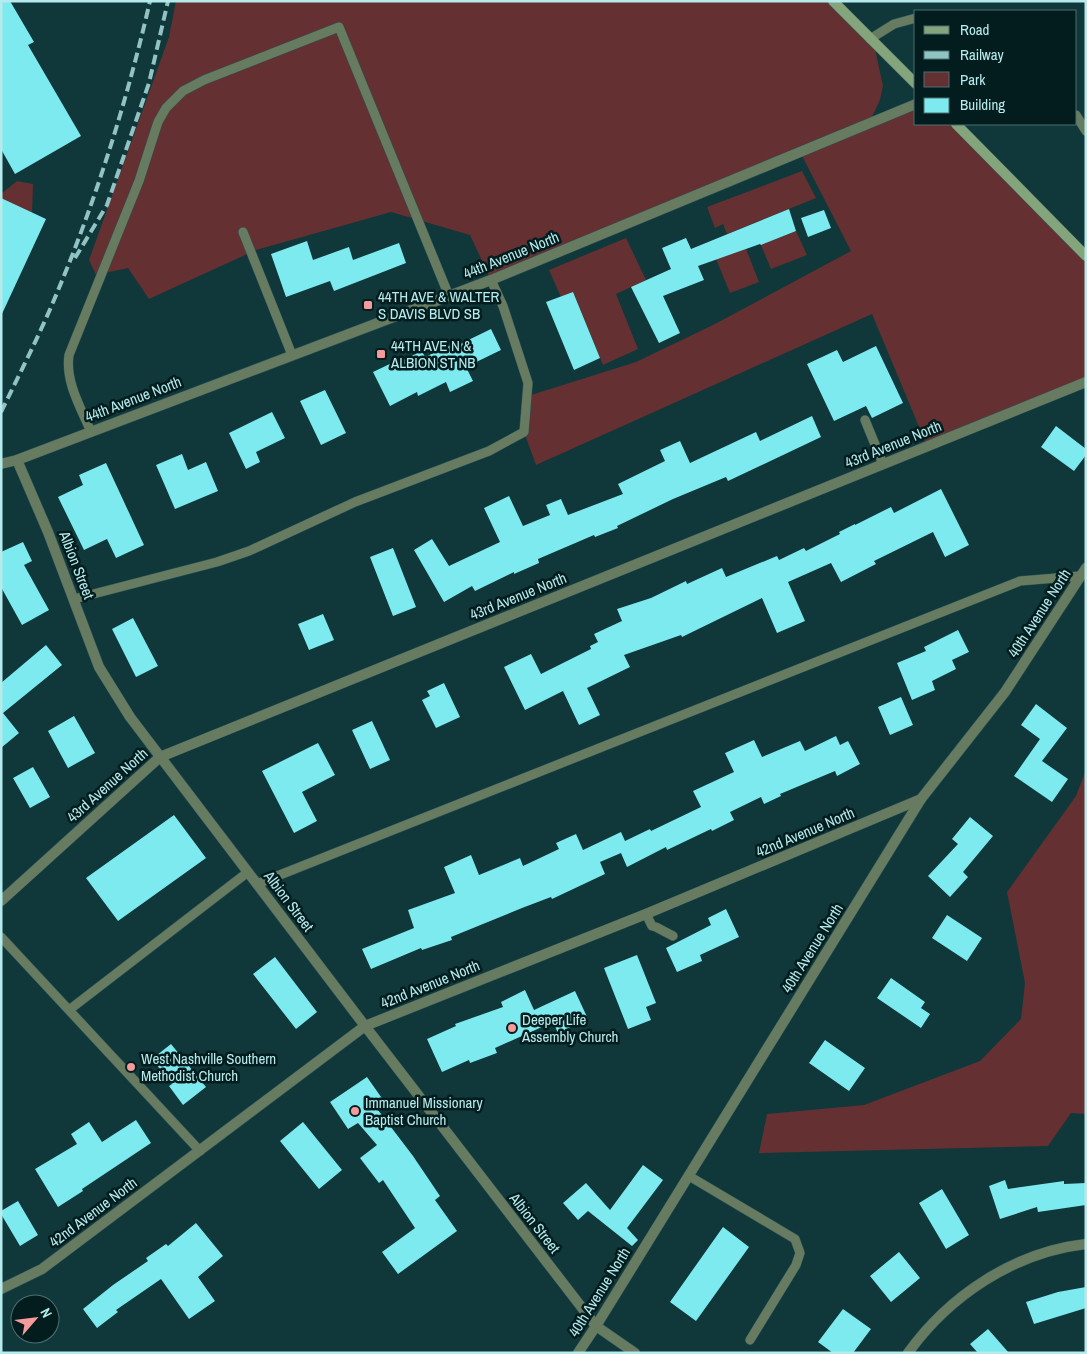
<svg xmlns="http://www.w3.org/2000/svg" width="1087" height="1354" viewBox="0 0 1087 1354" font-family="'Archivo Narrow',sans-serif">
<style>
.green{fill:#643032}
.building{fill:#7ceaef}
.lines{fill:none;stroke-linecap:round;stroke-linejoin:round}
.service-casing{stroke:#2b5456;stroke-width:10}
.minor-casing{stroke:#2b5456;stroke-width:11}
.tertiary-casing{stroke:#2b5456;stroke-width:11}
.secondary-casing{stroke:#2b5456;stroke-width:11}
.service{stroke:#677b61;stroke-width:9}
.minor{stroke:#677b61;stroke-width:10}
.tertiary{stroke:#677b61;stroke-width:10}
.secondary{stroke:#84a57c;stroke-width:10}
.rail{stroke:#91c3c5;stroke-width:4;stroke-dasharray:10 5;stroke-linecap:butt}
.poi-dot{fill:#f59b9c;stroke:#031d1e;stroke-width:2}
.labels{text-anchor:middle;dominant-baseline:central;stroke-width:5;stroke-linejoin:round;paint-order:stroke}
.street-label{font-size:15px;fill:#b6ebed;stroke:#031d1e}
.poi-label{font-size:15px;fill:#b6ebed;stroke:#031d1e;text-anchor:start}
</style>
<rect width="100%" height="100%" fill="#103739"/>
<path class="green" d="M176 1H833L875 49 883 86 880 100 869 123 916 104V124H956L1086 256V382L927 446 872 314 536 465 524 432 528 396 636 362 713 325 851 251 800 152 491 280 470 235 391 212 256 250 149 299 128 268 96 275 89 260 169 37Z
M802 171 816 198 727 234 723 224 715 228 707 207Z
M17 181 33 184 32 214 1 201V194Z
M796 231 807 255 771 269 761 245Z
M626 238 646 280 616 294 638 349 603 365 573 292 561 297 549 270Z
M746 249 759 282 730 293 716 259Z
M1086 770V1114L1071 1113 1048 1146 759 1153 767 1114 864 1105 980 1061 1021 1019 1025 983 1007 892 1076 796Z"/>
<path class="building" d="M1 1H10L34 42 28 45 81 136 15 174 1 149Z
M1 198 46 219 1 316Z
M789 209 796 231 761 245 760 244 698 266 704 280 663 296 680 333 659 343 631 287 671 269 662 248 686 238 691 249Z
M824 210 831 228 808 237 801 218Z
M307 241 313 260 349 247 353 260 399 243 406 263 334 291 330 281 286 297 271 254Z
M573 292 600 358 574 370 546 302Z
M491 329 501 350 466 367 473 381 450 392 446 382 418 396 417 392 390 406 373 372 396 361 397 363 422 351 425 357 455 343 456 346Z
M876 346 903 403 872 418 866 406 834 421 807 364 837 350 843 362Z
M325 390 346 433 321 445 300 401Z
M272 412 285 438 256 452 260 462 246 469 229 433Z
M812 416 821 437 728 481 726 477 673 499 617 526 618 528 595 537 594 535 538 559 539 563 514 574V572L475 591 472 586 444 602 414 550 432 539 449 566 500 542 484 508 509 496 523 526 550 515 546 505 561 499 568 515 623 494 618 484 665 461 660 450 680 441 690 463 756 432 760 441Z
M1056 426 1086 449V455L1074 471 1041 447Z
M182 454 188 470 206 462 218 491 175 509 156 465Z
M106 463 144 545 116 558 107 539 84 550 58 497 83 485 79 475Z
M941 489 969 545 945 557 933 532 874 561 876 564 841 582 831 563 788 582 805 621 777 633 762 598 682 637 681 635 624 655 630 667 587 688 600 715 579 725 563 691 525 710 504 667 531 654 541 674 591 649 590 646 598 642 594 634 622 621 617 609 651 598 686 581 687 584 722 568 726 577 777 556 779 560 804 548 806 551 840 534 839 532 855 524V525L891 507 894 513Z
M23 542 32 561 24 565 49 610 22 625 1 587V552Z
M393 548 416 607 393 616 370 557Z
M323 614 334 640 309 650 298 624Z
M133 618 158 666 136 677 112 629Z
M958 630 969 652 952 660 956 669 932 681 935 690 912 700 897 663 926 651 924 647Z
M46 645 62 665 3 713 19 733 1 748V683Z
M444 683 460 717 436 728 422 700 430 696 427 691Z
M901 697 913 725 890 735 878 707Z
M1036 704 1067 728 1042 761 1068 779 1052 802 1014 776 1040 739 1021 725Z
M74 716 95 753 68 768 48 731Z
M372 721 390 760 370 769 352 730Z
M836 736 840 745 848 741 860 764 837 776 835 771 780 794 781 796 764 804 761 797 730 812 734 820 712 831 711 829 667 850 666 847 627 867 621 853 600 862 605 874 552 899 551 897 522 908 451 937 452 940 422 950 421 948 371 969 362 949 414 928 408 910 455 893 444 867 471 855 479 875 520 858 523 866 559 849 556 843 576 834 583 850 621 832 625 841 650 829 651 831 701 807 693 791 734 772 725 753 754 740 762 757 800 741 805 751Z
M318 743 335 775 302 792 317 821 294 833 262 771Z
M33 767 50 797 30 808 13 778Z
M174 815 206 858 118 921 86 878Z
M970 817 993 836 963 872 968 877 950 897 928 876 958 844 952 839Z
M726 909 739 937 700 955 702 961 677 972 666 948 711 925 708 918Z
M947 915 982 938 967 961 932 938Z
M637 955 656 1003 646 1007 651 1020 628 1029 604 968Z
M275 957 317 1012 296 1029 253 974Z
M891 978 925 1002 921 1008 930 1014 921 1028 877 998Z
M525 990 534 1010 575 991 588 1019 558 1033 553 1022 495 1048 497 1053 470 1063 469 1060 442 1072 427 1039 456 1026 455 1024 503 1007 501 1002Z
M825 1040 865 1068 849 1091 809 1063Z
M171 1044 206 1087 183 1105 169 1086 172 1084 152 1059Z
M367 1077 386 1104 378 1110 413 1156 440 1196 435 1200 457 1231 398 1274 382 1252 415 1228 383 1180 379 1183 360 1158 377 1145 358 1123 348 1129 330 1102Z
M136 1120 151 1143 82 1189 83 1191 58 1207 35 1169 77 1144 71 1134 89 1122 102 1142Z
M303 1122 342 1170 319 1189 280 1141Z
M643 1165 663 1180 627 1228 638 1240 632 1246 588 1211 578 1220 563 1203 586 1183 610 1210Z
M1005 1180 1008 1189 1064 1181V1184L1086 1183V1205L1038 1212 1037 1207 1000 1219 989 1186Z
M942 1189 969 1235 946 1249 919 1203Z
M18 1201 38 1235 20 1246 1 1214V1211Z
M196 1223 223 1256 198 1277 215 1301 189 1319 161 1279 116 1310 118 1312 97 1328 83 1309 113 1285 148 1261 146 1258 166 1244 168 1246Z
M723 1227 749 1247 696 1321 670 1302Z
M899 1252 920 1278 891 1302 870 1276Z
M1086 1287V1308L1034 1324 1026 1302 1058 1292Z
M843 1309 871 1329 853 1353H833L818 1342Z
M988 1329 1009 1353H978L970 1344Z"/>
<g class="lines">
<defs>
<path id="service" d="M870 39 894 24 916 18
M1076 115 1086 131
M243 232 292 355
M865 420 883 464
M91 432C81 408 65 382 69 355L139 181 158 122 166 108 183 91 204 80 339 27 449 296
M74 599 217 562 249 551 355 502 489 451 524 432 528 383 503 306 491 280
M257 884 1020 581 1080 576
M646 914 652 926 656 927 673 936
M1 937 200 1151
M69 1010 248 872
M689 1176 795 1239 800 1253 796 1265 750 1340"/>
<path id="minor" d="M1 464 17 460 491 280 916 104
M1 901 160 757 1086 382
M1 1289 42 1269 365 1026 646 914 921 799
M596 1326 635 1353
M908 1353C949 1296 1014 1252 1086 1244"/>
<path id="tertiary" d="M17 460 48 532 99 667 130 717 365 1026 596 1326
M578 1353 596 1326 921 799 1005 692 1086 568"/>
<path id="secondary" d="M833 1 916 84
M956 124 1086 256"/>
</defs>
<use href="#service" class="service-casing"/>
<use href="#minor" class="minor-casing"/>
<use href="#tertiary" class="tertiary-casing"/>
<use href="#secondary" class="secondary-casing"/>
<use href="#service" class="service"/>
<use href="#minor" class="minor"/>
<use href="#tertiary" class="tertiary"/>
<use href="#secondary" class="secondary"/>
<path class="rail" d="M75 258 107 205 149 83 168 1
M1 412C21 371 42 330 59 288 97 197 128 97 150 1"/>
</g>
<g class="poi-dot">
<rect x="363" y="300" width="10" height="10" rx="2.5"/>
<rect x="376" y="349" width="10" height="10" rx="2.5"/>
<circle cx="512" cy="1028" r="5"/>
<circle cx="131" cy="1067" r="5"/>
<circle cx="355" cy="1111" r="5"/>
</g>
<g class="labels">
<g class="street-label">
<text transform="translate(511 255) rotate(-22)">44th Avenue North</text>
<text transform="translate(133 399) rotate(-21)">44th Avenue North</text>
<text transform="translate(893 444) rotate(-22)">43rd Avenue North</text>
<text transform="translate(77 565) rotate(69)">Albion Street</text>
<text transform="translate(518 596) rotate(-22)">43rd Avenue North</text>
<text transform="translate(1039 613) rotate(-57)">40th Avenue North</text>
<text transform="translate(107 785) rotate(-42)">43rd Avenue North</text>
<text transform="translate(805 832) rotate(-23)">42nd Avenue North</text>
<text transform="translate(289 901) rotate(53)">Albion Street</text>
<text transform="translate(812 948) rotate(-58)">40th Avenue North</text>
<text transform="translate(430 984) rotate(-22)">42nd Avenue North</text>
<text transform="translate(93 1212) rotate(-37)">42nd Avenue North</text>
<text transform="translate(535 1223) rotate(52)">Albion Street</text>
<text transform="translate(599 1292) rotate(-58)">40th Avenue North</text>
</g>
<g class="poi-label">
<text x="378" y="296">44TH AVE &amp; WALTER<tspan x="378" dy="17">S DAVIS BLVD SB</tspan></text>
<text x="391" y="345">44TH AVE N &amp;<tspan x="391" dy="17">ALBION ST NB</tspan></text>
<text x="522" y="1019">Deeper Life<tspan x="522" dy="17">Assembly Church</tspan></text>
<text x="141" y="1058">West Nashville Southern<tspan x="141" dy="17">Methodist Church</tspan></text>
<text x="365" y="1102">Immanuel Missionary<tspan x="365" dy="17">Baptist Church</tspan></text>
</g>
</g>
<rect width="1087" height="1354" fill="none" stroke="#b6ebed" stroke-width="5"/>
<rect x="914" y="10" width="162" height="115" fill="#031d1e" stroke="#4b6f71"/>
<rect x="924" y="26" width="25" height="8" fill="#84a57c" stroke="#4b6f71"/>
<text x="960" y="35" font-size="15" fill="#b6ebed">Road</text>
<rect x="924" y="51" width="25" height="8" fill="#91c3c5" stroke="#4b6f71"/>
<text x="960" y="60" font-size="15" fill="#b6ebed">Railway</text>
<rect x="924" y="72" width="25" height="15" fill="#643032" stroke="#4b6f71"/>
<text x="960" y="85" font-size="15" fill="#b6ebed">Park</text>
<rect x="924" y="98" width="25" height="15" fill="#7ceaef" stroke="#4b6f71"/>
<text x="960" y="110" font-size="15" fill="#b6ebed">Building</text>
<g transform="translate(35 1319) rotate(62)"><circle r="24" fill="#031d1e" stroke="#4b6f71"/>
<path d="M0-4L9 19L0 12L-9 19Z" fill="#f59b9c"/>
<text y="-8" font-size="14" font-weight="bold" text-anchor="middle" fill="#b6ebed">N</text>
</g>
</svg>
